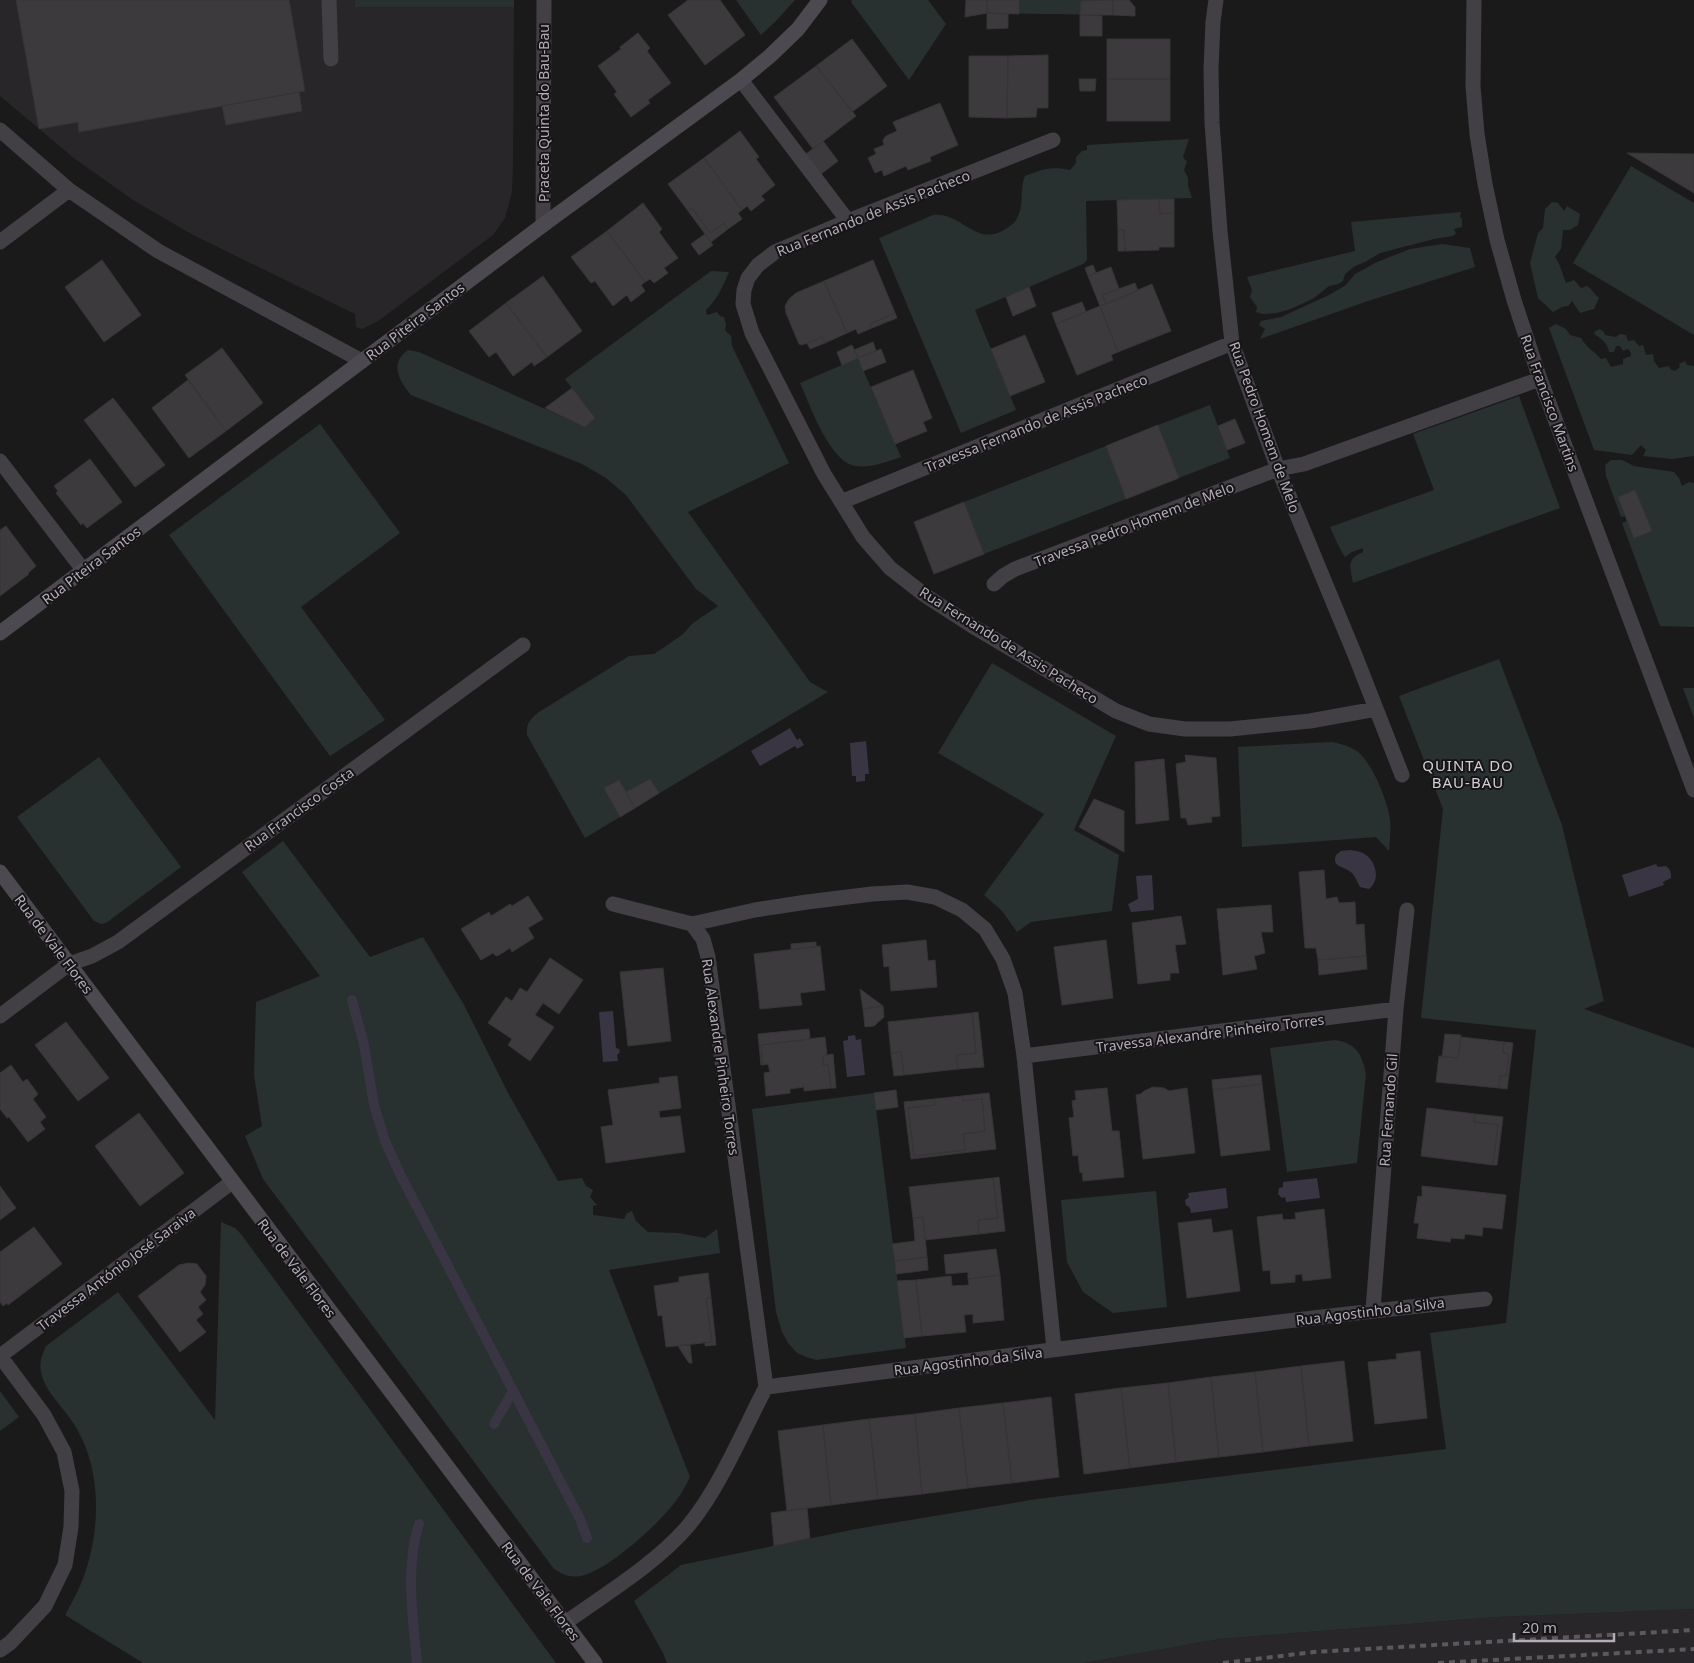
<svg xmlns="http://www.w3.org/2000/svg" width="1694" height="1663" viewBox="0 0 1694 1663" font-family="'Noto Sans',sans-serif">
<style>
.built{fill:#282628}
.green{fill:#283030}
.water{fill:#393543}
.lines{fill:none;stroke-linecap:round;stroke-linejoin:round}
.stream{stroke:#393543;stroke-width:10}
.building{fill:#3c3a3d;stroke:#373437}
.lane{stroke:#434045;stroke-width:15}
.street{stroke:#434045;stroke-width:15}
.secondary{stroke:#4d4950;stroke-width:15}
.rail{stroke:#5c585f;stroke-width:4;stroke-dasharray:6 5;stroke-linecap:butt}
.labels{text-anchor:middle;dominant-baseline:central;stroke-width:4;stroke-linejoin:round;paint-order:stroke}
.street-label{font-size:14px;fill:#b4adb9;stroke:#161416}
.neighbourhood-label{font-size:15px;letter-spacing:1px;fill:#d3ced6;stroke:#161416}
</style>
<rect width="100%" height="100%" fill="#1b1a1b"/>
<path class="built" d="M0 0H355L356 7H514L513 164 512 192 505 218 493 235 377 322 362 329 356 327 355 314 193 235 133 200 75 159 0 96Z
M1694 1609V1663H1084L1220 1639 1497 1617Z"/>
<path class="green" d="M355 0H514V7H355Z
M736 0H795L776 21 761 35Z
M852 0H928L946 24 909 80 851 2Z
M987 0H1113V15L987 13Z
M1189 139 1183 157 1187 162 1184 170 1188 178V186L1192 198 1086 201 1087 260 1083 264 975 310 1016 410 961 433 879 238 933 215C960 211 976 247 1004 230 1008 227 1013 225 1016 220 1025 206 1019 191 1025 176 1043 169 1051 166 1070 170L1076 163V157L1082 151 1087 150V145Z
M1631 166 1694 203V335L1573 263Z
M1552 202 1558 203 1564 211 1567 206 1580 214 1578 225 1570 230H1563L1561 249 1555 257C1561 265 1562 274 1566 283L1574 280 1581 288 1587 286C1592 289 1594 294 1599 298L1594 309 1580 313 1572 301 1568 306 1562 307 1553 312 1538 298 1530 263 1538 233 1543 228 1545 209Z
M1461 212 1460 217 1462 219V227L1454 229 1456 234 1452 236 1434 239 1380 253 1365 262 1355 266 1345 274 1343 281 1338 284 1329 286 1314 298 1291 309 1277 313 1263 314 1256 312 1257 307 1250 297 1252 290 1247 277 1355 251 1351 222Z
M1442 244 1470 248 1475 267 1368 301 1260 339 1265 329 1259 325 1261 321 1281 317 1329 295 1346 285 1355 274 1377 262 1410 249Z
M711 271 729 272C723 286 717 300 706 310L707 315 717 312 720 316 724 317 726 325 725 330 731 336 732 346 789 463 688 512 810 682 828 692 585 838 527 735C526 723 530 719 539 712L629 656 654 654 682 635 693 623 718 606 696 589 626 495 606 478 582 464 411 395C399 381 389 363 408 350L419 352 585 427 595 418 565 379Z
M1556 324 1566 329 1570 335 1581 338C1586 347 1594 351 1601 359L1606 358 1611 367 1623 364V359L1631 356V353L1628 349 1623 351 1620 346H1616L1614 352H1609C1608 345 1602 338 1595 335L1594 332 1600 329 1604 332 1605 335 1616 337 1620 334 1626 335 1628 341 1634 340 1639 346 1643 345 1646 355 1653 354 1654 361 1659 368 1669 366 1670 369 1675 371 1680 367 1679 364 1685 361 1687 365 1694 366V456L1672 459 1643 456 1646 450 1641 445 1632 455 1594 450 1549 328Z
M858 358 901 457C887 462 871 468 856 466 830 463 810 405 800 383Z
M1519 396 1560 508 1353 583C1350 567 1346 559 1363 552V548L1352 552 1345 557 1338 545 1330 527 1434 490 1413 434Z
M1210 405 1230 458 1179 478 1158 425Z
M320 424 400 533 301 607 385 720 330 756 169 535Z
M1106 446 1126 499 984 554 964 502Z
M1611 460H1622L1634 466 1674 472 1679 478 1682 486 1689 482 1694 483V627L1660 626 1622 523 1627 521 1625 516 1621 517 1606 476 1605 465Z
M1499 659 1562 825 1604 1001 1584 1009 1694 1048V1609L1497 1617 1220 1639 1084 1663H667L663 1653 634 1601 681 1565 856 1529 1037 1499 1446 1449 1430 1333 1506 1323 1536 1030 1421 1018 1443 809 1399 696Z
M992 663 1116 736 1074 830 1119 855 1112 911 1031 922 1017 932 1002 911 984 895 1044 814 938 753Z
M1683 688H1694V718Z
M1332 742C1341 744 1350 746 1358 752 1373 764 1387 800 1390 819 1391 830 1390 840 1389 851L1376 837 1242 847 1238 747Z
M99 757 181 867 106 923 101 924 94 921 17 817Z
M283 841 370 957 423 937 463 1003 508 1093 558 1181 582 1178 586 1186 593 1190 590 1197 597 1205 593 1206V1215L624 1219 627 1213 632 1211 636 1221 648 1232 679 1233 705 1238 717 1229 720 1253 609 1270 690 1477C685 1488 679 1498 671 1507 655 1527 606 1572 580 1576 570 1578 562 1574 554 1569L263 1179 245 1136 262 1126 254 1075 256 1002 320 976 242 872Z
M1335 1040C1356 1043 1362 1054 1366 1074L1357 1163 1287 1172 1270 1048Z
M874 1093 906 1348 816 1360 806 1357 797 1353 788 1343 782 1332 776 1312 752 1109Z
M1156 1191 1167 1307 1113 1313 1083 1292 1067 1262 1061 1200Z
M221 1222 235 1228 241 1234 556 1663H143L65 1615C73 1601 81 1586 86 1570 98 1533 100 1491 88 1454 84 1441 77 1428 69 1417 59 1403 44 1389 41 1372 39 1362 42 1355 46 1346L118 1292 215 1420Z
M0 1391 19 1417 0 1431Z"/>
<path class="water" d="M790 728 797 740 800 738 804 745 797 749 795 746 760 766 751 751Z
M866 741 869 774H865V781L856 782V776H852L850 743Z
M1350 850C1356 851 1361 851 1366 855 1377 863 1380 881 1369 889L1360 887C1357 882 1356 877 1352 873 1345 866 1331 868 1336 855L1341 851Z
M1656 864 1658 867 1666 866C1671 870 1671 873 1671 878L1663 882 1664 885 1629 897 1622 875Z
M1152 875 1154 910 1131 912 1128 904 1138 899 1136 876Z
M613 1011 616 1048 619 1049 620 1052 617 1055 618 1061 603 1062 599 1012Z
M855 1035 856 1040 861 1039 865 1075 847 1077 843 1041 848 1040V1036Z
M1317 1178 1320 1198 1286 1202 1285 1197 1282 1198 1278 1194 1279 1188 1283 1187V1182Z
M1226 1188 1228 1208 1191 1213 1190 1208 1186 1205 1185 1200 1189 1197 1188 1193Z"/>
<g class="lines">
<path class="stream" d="M352 1000 364 1045 374 1105 385 1141 401 1176 580 1519 587 1538
M494 1424 513 1391
M417 1663C413 1620 405 1565 419 1524"/>
</g>
<path class="building" d="M16 0H289L305 91 79 132 78 122 39 129Z
M688 0H720L745 35 705 65 668 15Z
M966 0H987V13L965 17Z
M987 0H1019V14L987 13Z
M1113 0H1129L1135 7V16L1113 15Z
M1113 0V15H1080L1081 1Z
M987 13 1008 14V28L987 29Z
M1080 15 1102 16V36H1080Z
M638 33 650 48 647 51 671 83 648 100 650 103 631 117 614 94 617 92 598 66 621 49 620 47Z
M852 39 887 86 852 112 816 66Z
M1107 39H1170V79H1107Z
M1048 55V108H1037L1036 117 1007 118 1008 56Z
M969 56H1008L1007 118 969 117Z
M816 66 856 116 813 149 774 97Z
M1079 79H1096L1095 91H1080Z
M1107 79H1170V121H1107Z
M299 92 302 111 226 125 222 106Z
M940 103 958 145 930 157 931 161 908 170 906 166 884 176 882 170 875 173 868 158 876 154 874 149 884 145 883 140 886 136 897 131 893 122Z
M740 131 759 157 756 159 775 185 761 196 765 200 751 211 747 206 742 210 704 158Z
M823 141 838 161 821 174 806 154Z
M1627 153 1694 154V193Z
M704 158 742 210 738 213 742 219 728 229 724 223 710 233 692 208 688 211 668 184Z
M1159 199 1160 214 1174 213V247H1159V250L1125 251 1124 230H1118L1117 200Z
M1159 199H1174V213L1160 214Z
M643 203 662 229 659 232 678 258 664 268 668 273 654 283 650 279 645 282 607 231Z
M692 208 710 233 724 223 728 229 711 242 688 211Z
M1118 230H1124L1125 251H1118Z
M607 231 645 282 641 285 645 291 631 302 627 295 613 306 595 281 591 283 571 257Z
M705 234 713 245 699 255 691 244Z
M102 260 141 315 104 342 65 287Z
M873 260 895 313 870 324 872 328 858 334 856 329 847 333 824 281Z
M1093 265 1096 273 1088 276 1085 268Z
M1111 267 1119 289 1102 295 1106 304 1100 306 1088 276Z
M543 276 582 331 547 357 506 303Z
M824 281 847 333 825 343 822 337 802 345 799 344 786 313 785 306 789 299 796 293Z
M1135 283 1138 291 1106 304 1102 295Z
M1152 284 1171 331 1118 352 1100 306Z
M1029 287 1036 306 1013 316 1006 297Z
M1082 302 1086 312 1056 324 1052 313Z
M506 303 547 357 534 366 532 362 513 376 496 352 489 357 469 331Z
M1100 306 1118 352 1111 355 1113 360 1077 375 1056 324Z
M895 313 897 318 872 328 870 324Z
M1025 335 1045 382 1010 396 991 349Z
M822 337 825 343 810 349 807 343Z
M873 342 876 351 858 358 854 350Z
M852 345 858 358 842 365 837 352Z
M222 348 263 403 226 431 185 375Z
M881 349 886 362 863 371 858 358Z
M913 370 932 418 923 422 927 431 895 444 871 387Z
M188 380 226 431 189 458 152 408Z
M572 388 595 418 585 427 545 408Z
M113 398 165 465 135 487 84 420Z
M1235 419 1245 443 1227 450 1218 426Z
M1158 425 1179 478 1126 499 1106 446Z
M90 459 122 502 87 528 83 523 81 525 56 493 58 491 54 486Z
M1635 490 1652 531 1634 538 1618 497Z
M964 502 984 554 934 574 914 522Z
M6 526 36 566 28 573 29 574 0 596V530Z
M1185 755 1216 758 1220 816 1211 817 1212 822 1188 825 1186 818H1181L1176 764 1186 762Z
M1164 759 1169 820 1136 824 1135 762Z
M650 779 659 793 635 808 626 792Z
M619 780 635 808 620 817 604 788Z
M1094 799 1124 811V852L1079 827Z
M1324 870 1326 899 1337 897 1339 903 1355 902 1356 925 1364 924 1366 956 1318 960 1316 948H1305L1299 872Z
M528 896 543 919 528 928 534 938 512 952 510 948 499 955 496 956 493 953 481 960 461 929 489 912 491 916 510 904 512 906Z
M1271 905 1273 932H1261L1265 953 1254 956 1257 969 1223 975 1217 909Z
M1181 916 1186 944 1175 945 1179 973H1170V980L1138 984 1132 923Z
M926 940 928 961 935 960 937 987 891 991 889 966 884 967 882 945Z
M1106 940 1113 998 1062 1005 1054 947Z
M816 942V947L791 950V944Z
M820 946 825 990 800 993 802 1005 760 1009 754 954Z
M1366 956 1367 969 1319 975 1318 960Z
M550 958 583 980 559 1014 543 1003 535 1015 554 1027 530 1061 508 1045 512 1039 488 1023 506 997 512 1001 520 988 527 992Z
M663 968 671 1041 628 1046 620 972Z
M860 989 883 1006 863 1009Z
M883 1006 884 1017 874 1026 865 1027 863 1009Z
M978 1012 984 1067 958 1069 956 1055 976 1053 972 1013Z
M972 1013 976 1053 956 1055 958 1069 904 1075 901 1052 891 1053 888 1022Z
M66 1022 109 1078 78 1101 35 1045Z
M809 1029 810 1039 761 1045 763 1065H761L758 1034Z
M1445 1034 1461 1035 1458 1058 1442 1057Z
M825 1037 827 1055 823 1056V1065H828L831 1088 804 1091V1087L790 1089V1093L766 1096 764 1073 770 1072 768 1064 763 1065 761 1045Z
M1461 1037 1504 1042 1503 1053 1509 1054 1506 1076H1500L1499 1088 1436 1082 1439 1056 1458 1058Z
M1504 1042 1513 1043 1507 1089 1499 1088 1500 1076H1506L1509 1054 1503 1053Z
M901 1052 904 1075 894 1076 891 1053Z
M833 1054 836 1088H831L828 1065H823V1056Z
M11 1065 23 1082 27 1079 38 1094 33 1099 46 1117 40 1122 45 1129 28 1142 9 1117 7 1118 0 1109V1073Z
M1261 1075 1262 1084 1213 1090 1212 1080Z
M677 1076 681 1108 659 1111 660 1118 680 1116 685 1152 606 1163 601 1127 613 1125 608 1090 660 1083 659 1078Z
M1262 1084 1270 1150 1221 1156 1213 1090Z
M1153 1087 1164 1088 1169 1091 1187 1088 1195 1153 1143 1159 1136 1095 1141 1094 1144 1091Z
M1107 1088 1112 1131H1119L1124 1177 1083 1181 1082 1172 1080 1173 1078 1155 1073 1156 1069 1118 1074 1117 1072 1101 1076 1100 1075 1091Z
M896 1090 898 1107 876 1110 874 1093Z
M989 1093 996 1149 911 1159 904 1102 934 1099 935 1105 908 1108 914 1156 965 1150 963 1134 985 1131 982 1099 963 1101 962 1096Z
M962 1096 963 1101 982 1099 985 1131 963 1134 965 1150 914 1156 908 1108 935 1105 934 1099Z
M1427 1108 1475 1114 1474 1122 1498 1125 1493 1165 1421 1156Z
M139 1113 184 1173 140 1206 95 1146Z
M1475 1114 1503 1117 1497 1165H1493L1498 1125 1474 1122Z
M999 1177 1005 1231 979 1234 978 1220 998 1218 993 1178Z
M993 1178 998 1218 978 1220 979 1234 925 1240 923 1217 913 1218 909 1187Z
M0 1186 16 1208 0 1220Z
M1422 1186 1506 1195 1502 1229 1483 1227 1482 1236 1465 1234 1464 1239 1451 1238 1450 1242 1417 1238 1419 1223H1414L1418 1196 1422 1197Z
M1324 1209 1331 1278 1303 1281 1302 1274 1295 1275V1282L1271 1284 1270 1270 1263 1271 1257 1217 1282 1214 1283 1220 1296 1219 1295 1213Z
M923 1217 927 1257 895 1261 892 1244 915 1241 913 1218Z
M1211 1219 1213 1233 1232 1230 1240 1291 1187 1298 1178 1223Z
M34 1227 62 1264 8 1305 7 1303 3 1306 0 1302V1252Z
M996 1249 1000 1275 968 1279V1272L946 1274 944 1255Z
M927 1257 928 1270 896 1274 895 1261Z
M189 1263 197 1264 206 1276 205 1285 200 1292 206 1300 198 1307 203 1314 196 1320 206 1332 180 1352 138 1296 179 1265Z
M708 1273 711 1298H706L712 1342 666 1347 662 1315 658 1316 654 1286 679 1282V1277Z
M1000 1275 1004 1320 973 1323V1314L964 1315 966 1332 922 1336 916 1280 951 1276 952 1286 969 1285 968 1279Z
M916 1280 922 1336 904 1338 897 1281Z
M706 1298H711L716 1345 705 1346V1343L712 1342Z
M690 1345 692 1363H689L678 1346Z
M1420 1351 1427 1418 1375 1424 1368 1362 1397 1359 1396 1354Z
M1344 1361 1353 1441 1309 1446 1301 1366Z
M1301 1366 1309 1446 1263 1452 1255 1372Z
M1255 1372 1263 1452 1219 1457 1211 1377Z
M1211 1377 1219 1457 1176 1462 1168 1383Z
M1168 1383 1176 1462 1130 1468 1121 1388Z
M1121 1388 1130 1468 1084 1474 1075 1394Z
M1051 1397 1059 1477 1012 1483 1003 1403Z
M1003 1403 1012 1483 968 1488 959 1408Z
M959 1408 968 1488 922 1494 915 1414Z
M915 1414 922 1494 878 1499 869 1419Z
M869 1419 878 1499 831 1505 823 1425Z
M823 1425 831 1505 787 1511 778 1431Z
M807 1508 810 1538 774 1546 771 1513Z"/>
<g class="lines">
<path class="lane" d="M329 0 331 59"/>
<path class="street" d="M1216 0 1213 22 1211 69 1212 123 1220 231 1232 343 1278 469 1355 655 1402 775
M1474 0 1473 86 1477 134 1485 184 1497 240 1514 300 1540 379 1694 790
M741 80 848 221
M0 130 69 190 158 251 362 361
M1053 140 848 221 775 252 758 265 748 278 744 290 743 304 752 333 824 474 863 537 890 568 926 596 974 627 1116 711 1149 724 1185 729H1230L1310 721 1376 709
M543 225 544 0
M0 242 69 190
M0 461 84 571
M841 502 1232 343
M994 584 1003 576 1015 569 1278 469 1304 464 1540 379
M613 904 692 924
M0 1016 69 964 92 956 118 942 523 645
M1024 1056 1396 1009
M1373 1310 1396 1009 1407 910
M0 1356 44 1415 64 1452 72 1491 71 1527 65 1565 45 1606 10 1643 0 1650
M0 1356 232 1182
M766 1387 708 957 703 939 692 924 755 910 807 902 872 894 907 892 935 897 962 910 985 929 1003 959 1015 993 1024 1056 1054 1349
M565 1623C604 1595 657 1563 688 1526 719 1489 743 1431 766 1387 1005 1356 1245 1324 1485 1299"/>
<path class="secondary" d="M0 633 543 225 741 80 770 56 798 29 820 0
M0 872 595 1663"/>
<path class="rail" d="M1223 1663 1314 1652 1694 1630
M1438 1663 1694 1649"/>
</g>
<g class="labels">
<g class="street-label">
<text transform="translate(543 113) rotate(-90)">Praceta Quinta do Bau-Bau</text>
<text transform="translate(873 213) rotate(-22)">Rua Fernando de Assis Pacheco</text>
<text transform="translate(415 321) rotate(-37)">Rua Piteira Santos</text>
<text transform="translate(1550 403) rotate(70)">Rua Francisco Martins</text>
<text transform="translate(1036 423) rotate(-22)">Travessa Fernando de Assis Pacheco</text>
<text transform="translate(1265 427) rotate(70)">Rua Pedro Homem de Melo</text>
<text transform="translate(1134 524) rotate(-21)">Travessa Pedro Homem de Melo</text>
<text transform="translate(91 565) rotate(-37)">Rua Piteira Santos</text>
<text transform="translate(1009 645) rotate(32)">Rua Fernando de Assis Pacheco</text>
<text transform="translate(299 809) rotate(-36)">Rua Francisco Costa</text>
<text transform="translate(54 944) rotate(53)">Rua de Vale Flores</text>
<text transform="translate(1210 1033) rotate(-7)">Travessa Alexandre Pinheiro Torres</text>
<text transform="translate(721 1057) rotate(82)">Rua Alexandre Pinheiro Torres</text>
<text transform="translate(1388 1110) rotate(-86)">Rua Fernando Gil</text>
<text transform="translate(297 1268) rotate(53)">Rua de Vale Flores</text>
<text transform="translate(116 1269) rotate(-37)">Travessa António José Saraiva</text>
<text transform="translate(1370 1311) rotate(-7)">Rua Agostinho da Silva</text>
<text transform="translate(968 1361) rotate(-7)">Rua Agostinho da Silva</text>
<text transform="translate(541 1591) rotate(53)">Rua de Vale Flores</text>
</g>
<g class="neighbourhood-label">
<text x="1468" y="765">QUINTA DO<tspan x="1468" dy="17">BAU-BAU</tspan></text>
</g>
</g>
<path d="M1514 1633v8h100v-8" fill="none" stroke="#b4adb9" stroke-width="2.5"/>
<text x="1522" y="1633" font-size="15" fill="#b4adb9" stroke="#161416" stroke-width="4" paint-order="stroke">20 m</text>
</svg>
